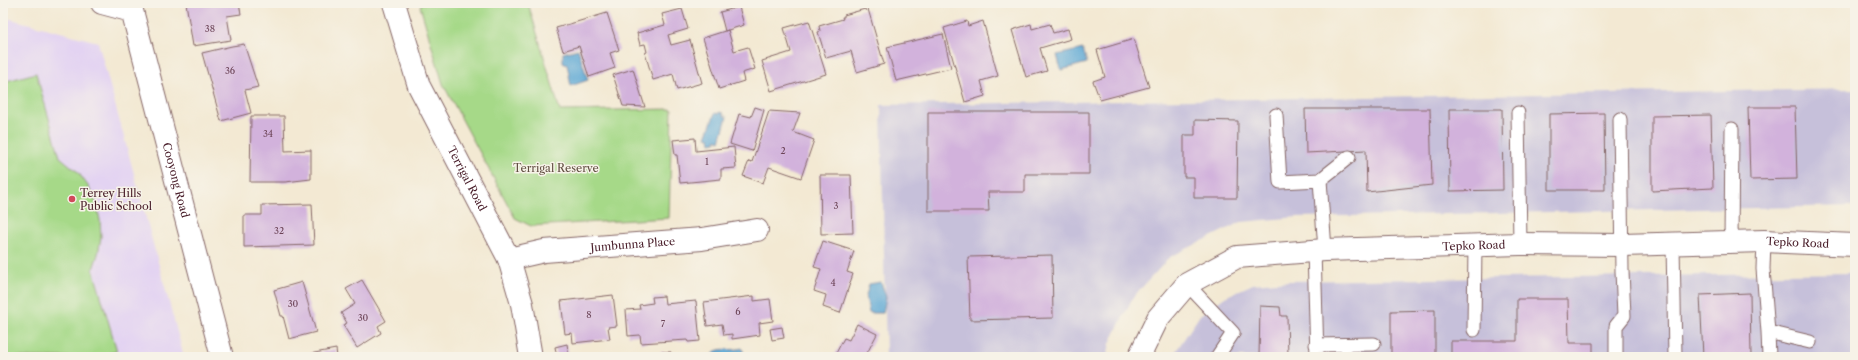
<svg xmlns="http://www.w3.org/2000/svg" width="1858" height="360" viewBox="0 0 1858 360" font-family="'Libre Caslon Text',serif">
<style>
.built{fill:#e3d3f2}
.industrial{fill:#c6c0da}
.green{fill:#a6d988;stroke:#787c5a}
.water{fill:#5ba7d4;stroke:#526380}
.building{fill:#d2b2dc}
.lines{fill:none;stroke-linecap:round;stroke-linejoin:round}
.lane-casing{stroke:#856666;stroke-width:15}
.street-casing{stroke:#856666;stroke-width:24}
.lane{stroke:#fff;stroke-width:13}
.street{stroke:#fff;stroke-width:22}
.poi-dot{fill:#d1495b;stroke:#f7f3e8;stroke-width:1.5}
.labels{text-anchor:middle;dominant-baseline:central;stroke-width:3;stroke-linejoin:round;paint-order:stroke}
.number-label{font-size:9px;fill:#6c4457}
.park-label{font-size:11px;fill:#614e42;stroke:#f7f3e8}
.street-label{font-size:11px;fill:#4a1f2b;stroke:#f7f3e8}
.poi-label{font-size:11px;fill:#4a1f2b;stroke:#f7f3e8;text-anchor:start}
</style>
<rect width="100%" height="100%" fill="#f7f3e8"/>
<filter id="ink" filterUnits="userSpaceOnUse"><feTurbulence type="fractalNoise" baseFrequency=".025" numOctaves="2"/><feDisplacementMap in="SourceGraphic" scale="8" xChannelSelector="R" yChannelSelector="G"/><feConvolveMatrix kernelMatrix="1 2 1 2 8 2 1 2 1" color-interpolation-filters="sRGB"/></filter>
<filter id="wash" filterUnits="userSpaceOnUse"><feTurbulence type="fractalNoise" baseFrequency=".012" numOctaves="4" result="noise"/><feDisplacementMap in="SourceGraphic" scale="16" xChannelSelector="R" yChannelSelector="G"/><feGaussianBlur stdDeviation="0.9" result="paint"/><feColorMatrix in="noise" values="0 0 0 0 0 0 0 0 0 0 0 0 0 0 0 0 0 1.4 0 .05"/><feComposite in="paint" operator="in"/></filter>
<g filter="url(#wash)">
<rect width="100%" height="100%" fill="#f3e9d3"/>
<path class="built" d="M3 17 98 42 184 357H3Z"/>
<path class="industrial" d="M1855 89V206L1298 217 1241 222 1170 257 1133 297 1110 343 1107 357H886L881 105Z
M1855 273V357H1172L1200 315 1225 297 1253 284 1290 281Z"/>
<path class="green" d="M423 3H528L560 111 672 109 669 218 531 226 515 218 443 84 420 6Z
M36 73 60 157 78 172 88 186 96 202 100 220 101 237 98 254 93 269 117 351 98 357H3V82Z"/>
<path class="water" d="M578 49 588 80 571 86C569 78 569 72 567 65L563 63V53Z
M1083 49 1087 63 1061 70 1057 55Z
M719 112 723 113V115L727 117 720 141 716 139V142L711 143 710 138 706 137 715 113 719 114Z
M881 282 886 297 883 313H869L866 296 869 284Z
M742 348 745 357H713V353C721 346 731 352 742 348Z"/>
<g id="blocks">
<path class="building" d="M186 3H239L241 14 227 16 231 40 193 46Z
M739 7 744 25 725 31 720 12Z
M682 9 688 29 668 35 671 45 690 40 702 83 677 90 673 74 653 80 645 53 647 52 645 44 640 45 637 33 665 25 662 14Z
M865 9 866 11 868 9 884 64 857 72 851 51 826 58 818 32 820 31 819 26 843 19 842 17H844V15Z
M607 13 619 50 610 53 615 68 589 77 579 46 563 51 556 28Z
M809 21 826 74 771 91 762 61 791 52 784 28Z
M967 21 968 26 983 21 998 76 981 81 985 96 965 102 944 28Z
M1031 24 1032 29 1050 24 1053 33 1068 29 1071 39 1040 48 1047 71 1026 77 1012 30Z
M728 30 734 51 748 47 755 69 742 73 744 81 719 89 703 38Z
M943 34 951 68 896 81 887 47Z
M1134 39 1149 87 1100 100 1093 81 1105 77 1097 50Z
M244 44 258 87 245 90 251 113 221 121 202 53 232 46Z
M633 69 645 107 623 106 613 75Z
M755 107 764 110 752 151 730 144 739 114 751 117Z
M1748 107H1795L1797 179 1750 180Z
M1305 109H1430L1432 185 1367 192 1366 150 1306 153Z
M1449 109H1502L1503 190 1450 191Z
M769 111 800 113 793 132 814 140 801 178 769 167 763 183 743 176 749 161 752 162Z
M928 112H1089V174H1025V192H988L989 211H928Z
M1604 113 1605 190H1549V114Z
M1711 115 1713 188 1652 191V116Z
M251 116H284L285 151 311 150V179L285 182H250Z
M1195 120 1238 121 1237 198H1194V177H1184V135H1195Z
M695 138 696 151 734 147 736 168 721 169V179L680 183 677 155H675L673 140Z
M820 175H851L853 233 821 234Z
M312 204 314 245 244 247V215H262V205Z
M823 241 854 251 847 272 853 274 840 313 823 307 826 295 814 291 821 269 814 267Z
M1052 255 1053 318 970 320 968 257Z
M362 280 386 321 378 326 381 333 357 348 343 325 347 323 341 313 355 304 346 289Z
M302 282 316 332 289 339 283 316H281L274 290Z
M1750 293 1751 357H1703L1700 295Z
M613 295 617 326 608 327 610 339 573 343 572 333 565 334 561 301Z
M664 296 665 304 696 301 700 341 688 342 687 340 641 343 640 335 628 336 626 310 640 309 639 305 653 303 652 297Z
M754 296V301L770 299 773 321 759 323 760 335 732 339V334L724 335 722 324 707 326 704 302Z
M1517 299H1568L1569 343H1593V357H1451V341H1517Z
M1260 306 1280 307 1281 316H1287L1288 357H1259Z
M1435 310V357H1391V311Z
M857 324 877 334 865 357H834L844 338 849 340Z
M782 327 784 338 772 340 770 329Z
M567 344 569 357H557L555 347Z
M336 349 337 357H310L309 354Z
M660 352H671V357H661Z"/>
</g>
</g>
<g filter="url(#ink)">
<use href="#blocks" fill-opacity="0" stroke="#856666" stroke-width="1"/>
<g class="lines">
<defs>
<path id="lane" d="M1518 113 1520 244
M1276 115 1280 182 1320 180 1325 250
M1320 180 1349 157
M1764 241 1763 269 1768 332 1810 342
M1731 242 1732 129
M1673 244 1675 357
M1314 250 1317 357
M1187 284 1233 333 1217 357
M1474 330 1475 245
M1768 332 1769 357
M1316 345 1374 344
M1616 356V326L1624 316 1622 271 1620 119"/>
<g id="street">
<path d="M102 3 132 11"/>
<path id="s1" d="M130 3 222 357"/>
<path id="s2" d="M394 3 419 86 509 259 522 304 531 357"/>
<path id="s3" d="M509 259 544 251 702 239 757 230"/>
<path id="s4" d="M1139 357 1158 318 1187 284 1237 257 1325 250 1520 244 1622 245 1764 241 1855 245"/>
</g>
</defs>
<use href="#lane" class="lane-casing"/>
<use href="#street" class="street-casing"/>
<use href="#lane" class="lane"/>
<use href="#street" class="street"/>
</g>
</g>
<circle class="poi-dot" cx="72" cy="199" r="4"/>
<g class="labels">
<g class="number-label">
<text x="210" y="28">38</text>
<text x="230" y="70">36</text>
<text x="268" y="133">34</text>
<text x="783" y="150">2</text>
<text x="707" y="161">1</text>
<text x="836" y="205">3</text>
<text x="279" y="230">32</text>
<text x="833" y="282">4</text>
<text x="293" y="303">30</text>
<text x="738" y="311">6</text>
<text x="589" y="314">8</text>
<text x="363" y="317">30</text>
<text x="663" y="323">7</text>
</g>
<g class="park-label">
<text x="556" y="168">Terrigal Reserve</text>
</g>
<g class="street-label">
<text stroke="none"><textPath href="#s2" startOffset="191">Terrigal Road</textPath></text>
<text stroke="none"><textPath href="#s1" startOffset="183">Cooyong Road</textPath></text>
<text stroke="none"><textPath href="#s4" startOffset="706">Tepko Road</textPath></text>
<text stroke="none"><textPath href="#s3" startOffset="125">Jumbunna Place</textPath></text>
<text stroke="none"><textPath href="#s4" startOffset="382">Tepko Road</textPath></text>
</g>
<g class="poi-label">
<text x="80" y="193">Terrey Hills<tspan x="80" dy="13">Public School</tspan></text>
</g>
</g>
<rect width="1858" height="360" fill="none" stroke="#f7f3e8" stroke-width="16"/>
</svg>
